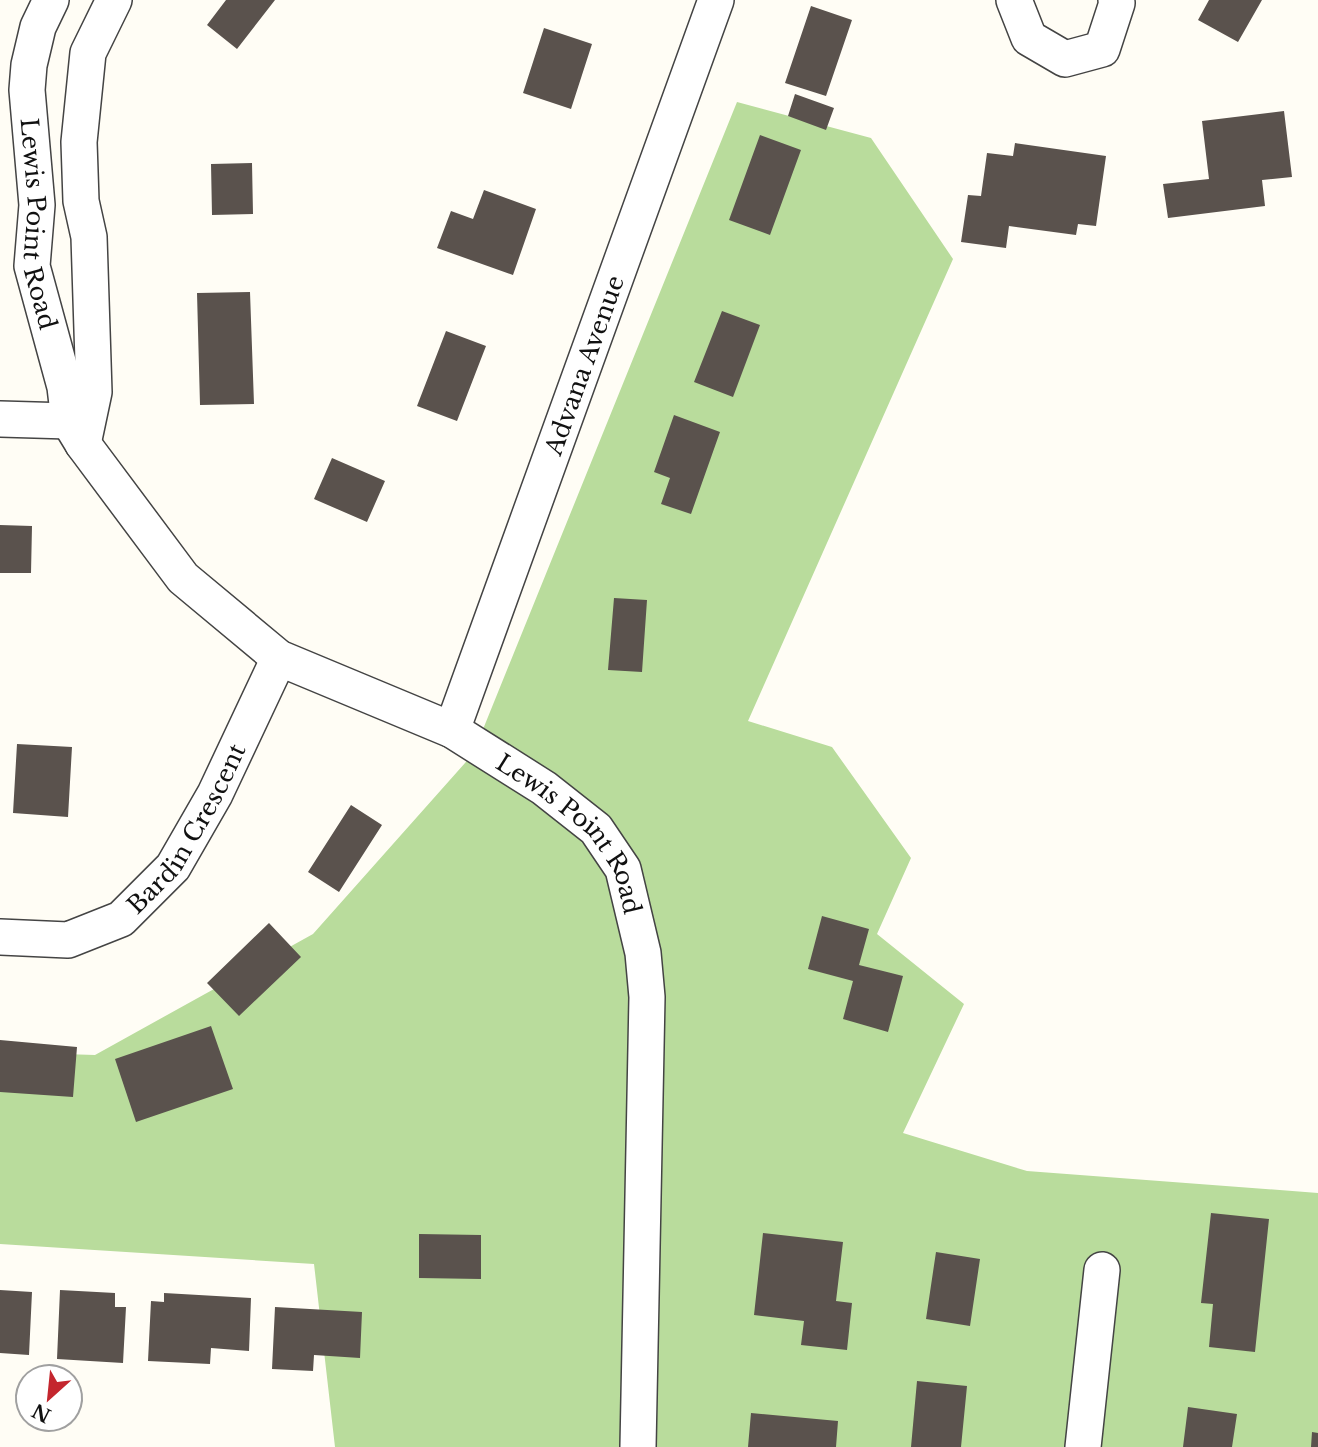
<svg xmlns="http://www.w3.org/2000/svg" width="1318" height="1447" viewBox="0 0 1318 1447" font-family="'Libre Baskerville',serif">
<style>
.forest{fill:#b9dc9c}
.building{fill:#5a524d}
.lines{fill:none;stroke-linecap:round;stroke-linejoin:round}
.minor-casing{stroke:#444;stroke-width:38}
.minor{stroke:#fff;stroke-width:35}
.labels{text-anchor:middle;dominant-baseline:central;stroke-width:7;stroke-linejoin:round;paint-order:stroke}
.street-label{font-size:24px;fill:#111;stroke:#fff}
</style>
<rect width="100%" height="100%" fill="#fffdf5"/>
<path class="forest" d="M737 102 871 138 953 259 748 721 832 747 911 858 877 934 964 1004 903 1133 1027 1171 1318 1193V1447H335L314 1264 0 1244V1052L95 1055 313 934 473 754Z"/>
<path class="building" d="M226 0H275L237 49 207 25Z
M1209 0H1262L1238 42 1198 20Z
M811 6 852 20 826 96 785 83Z
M544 28 592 44 571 109 523 93Z
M795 94 834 108 826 130 788 116Z
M1284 111 1292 177 1262 180 1265 206 1168 218 1163 184 1209 179 1202 121Z
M760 135 801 150 770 235 729 220Z
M1015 143 1106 156 1096 226 1078 224 1076 235 1009 226 1006 248 961 242 968 195 981 196 987 153 1013 156Z
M252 163 253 214 212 215 211 164Z
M484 190 536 209 513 275 437 248 451 211 473 219Z
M250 292 254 404 200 405 197 293Z
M722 311 760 325 733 397 694 382Z
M446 331 486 346 457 421 417 406Z
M674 415 720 432 691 514 661 504 670 478 654 472Z
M332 458 385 481 367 522 314 499Z
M0 525 32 526 31 573H0Z
M614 598 647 600 642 672 608 670Z
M17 744 72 747 68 817 13 813Z
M351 805 382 825 339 892 308 872Z
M822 916 869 929 859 965 903 976 888 1032 843 1019 853 981 808 969Z
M269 923 301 957 239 1016 207 983Z
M211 1026 233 1089 136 1122 115 1059Z
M0 1040 77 1047 73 1097 0 1092Z
M1211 1213 1269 1219 1255 1352 1209 1347 1213 1304 1201 1303Z
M763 1233 843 1242 836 1301 852 1303 847 1350 801 1345 804 1321 754 1315Z
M419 1234 481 1235V1279L419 1278Z
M936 1252 980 1259 970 1326 926 1319Z
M0 1290 32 1292 29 1355 0 1353Z
M60 1290 115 1293V1307H126L123 1363 57 1359Z
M164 1293 251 1298 249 1351 211 1348 210 1364 148 1361 151 1301 164 1302Z
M275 1307 362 1312 360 1358 314 1355 313 1371 272 1369Z
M917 1381 967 1386 961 1447H911Z
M1188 1407 1237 1414 1232 1447H1183Z
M751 1413 838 1421 836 1447H748Z
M1312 1432 1318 1433V1447H1311Z"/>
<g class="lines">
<defs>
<g id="minor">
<path id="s1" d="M51 0 38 27 29 65 27 90 37 205 32 266 65 387 69 421 83 444 183 578 279 658 452 730 544 788 596 829 623 869 643 953 647 997 638 1447"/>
<path d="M1014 0 1029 38 1065 59 1102 49 1117 3 1116 0"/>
<path d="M0 419 69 421"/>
<path d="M83 444 94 392 89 237 81 201 79 142 88 53 114 0"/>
<path id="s2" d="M452 730 716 0"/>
<path id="s3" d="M0 937 68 940 121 919 173 867 215 794 279 658"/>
<path d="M1083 1447 1102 1270"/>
</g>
</defs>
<use href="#minor" class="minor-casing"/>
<use href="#minor" class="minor"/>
</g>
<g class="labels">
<g class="street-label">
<text stroke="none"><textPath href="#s1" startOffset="229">Lewis Point Road</textPath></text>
<text stroke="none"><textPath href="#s2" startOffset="388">Advana Avenue</textPath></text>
<text stroke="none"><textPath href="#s3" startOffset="238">Bardin Crescent</textPath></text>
<text stroke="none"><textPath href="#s1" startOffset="1099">Lewis Point Road</textPath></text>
</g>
</g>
<g transform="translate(49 1398) rotate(207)"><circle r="33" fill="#ffffff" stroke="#a0a0a0" stroke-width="2"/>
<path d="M0-5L12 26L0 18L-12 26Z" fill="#c4262e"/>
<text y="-10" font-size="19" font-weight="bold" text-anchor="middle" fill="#111111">N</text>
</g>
</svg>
